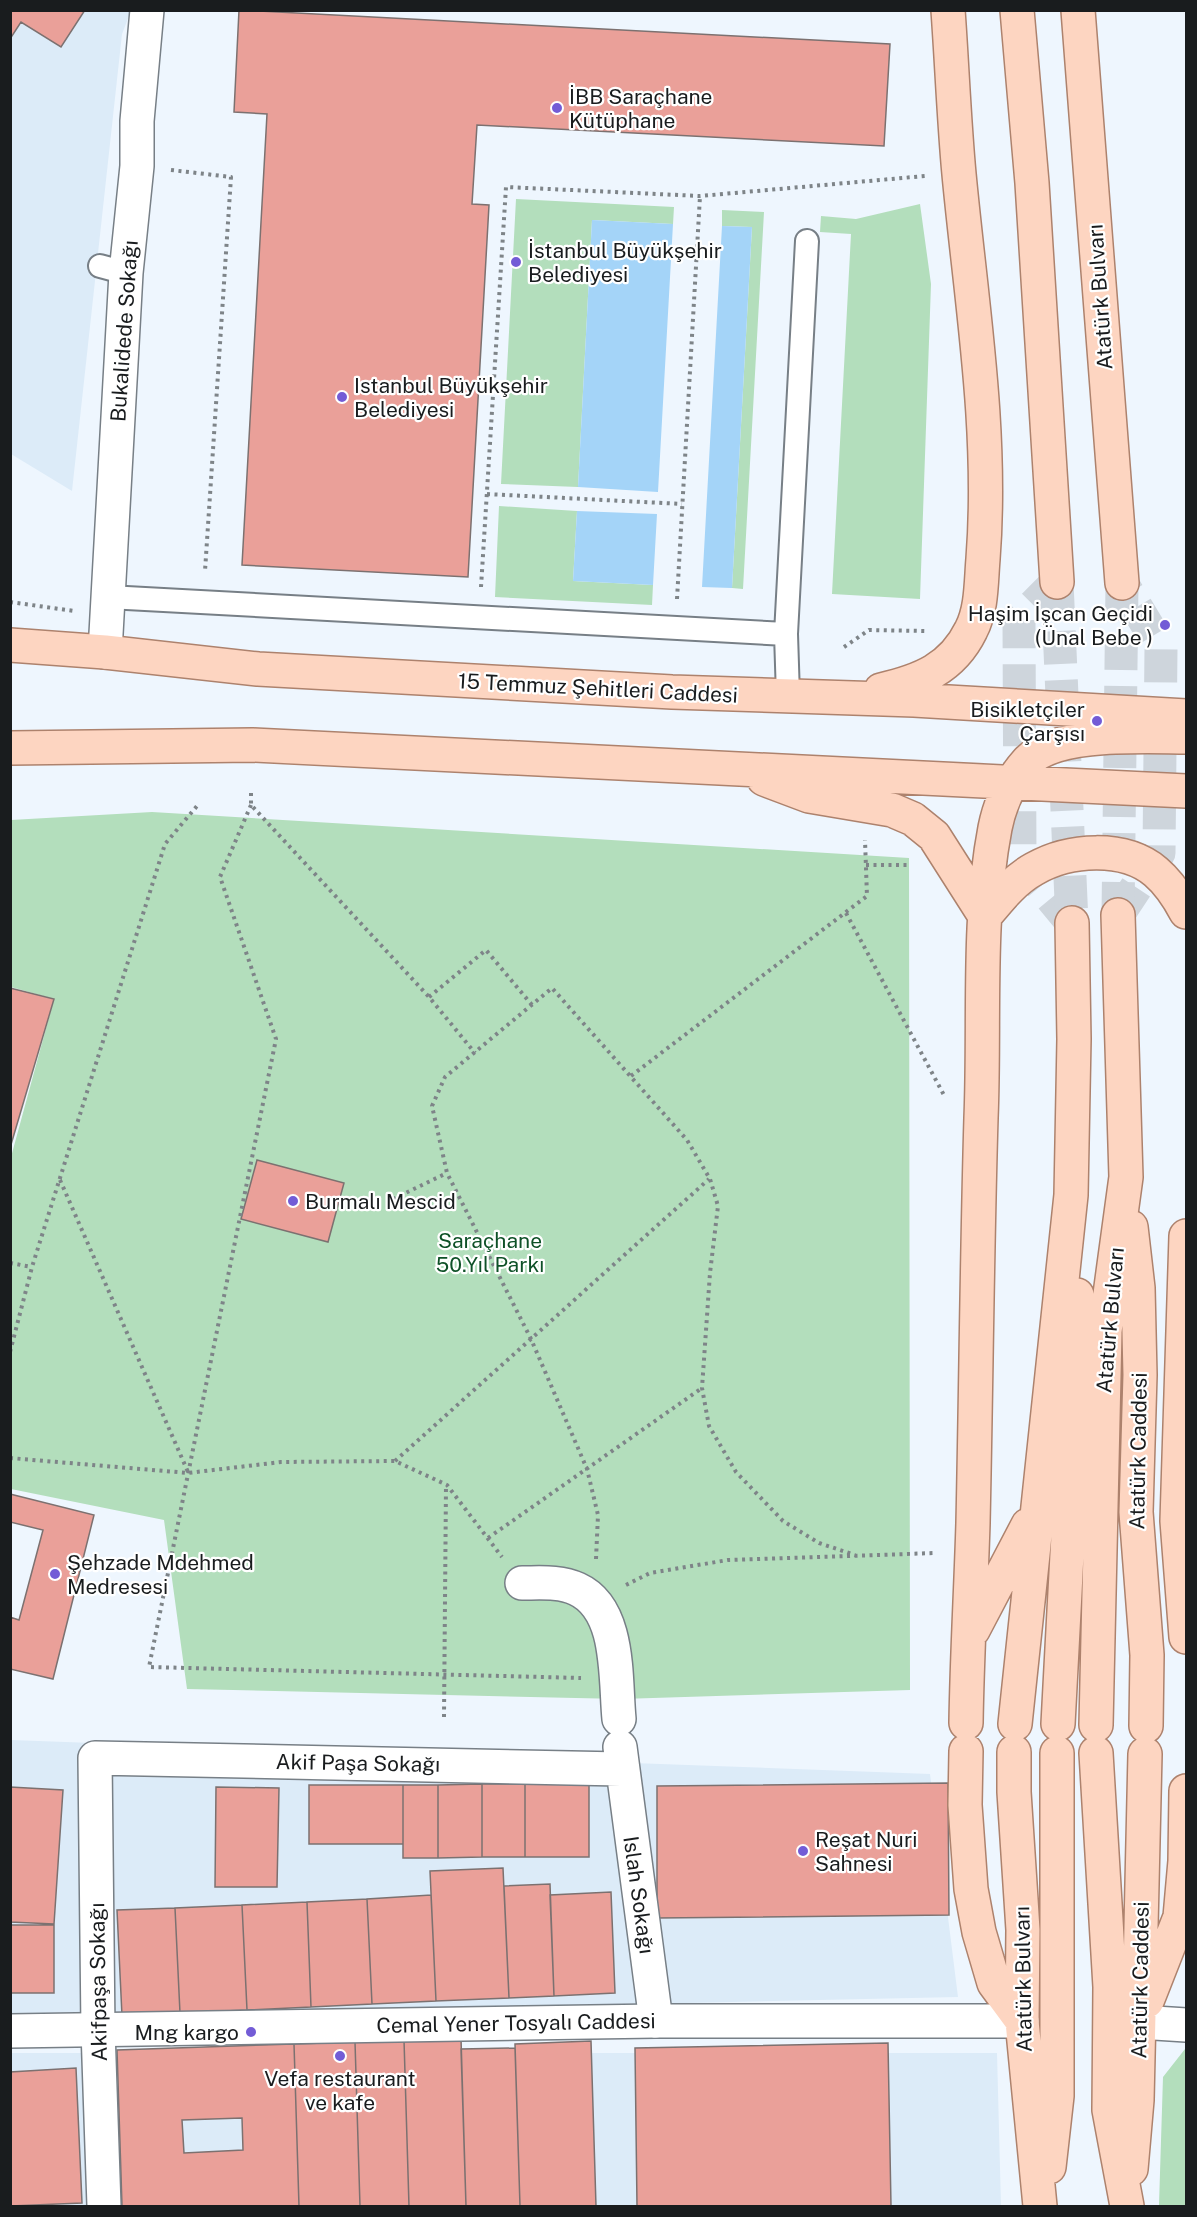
<svg xmlns="http://www.w3.org/2000/svg" width="1197" height="2217" viewBox="0 0 1197 2217" font-family="'Public Sans',sans-serif">
<style>
.built{fill:#dcebf8}
.green{fill:#b3debc}
.water{fill:#a4d4f8}
.building{fill:#eaa099;stroke:#7c7170;stroke-width:1.5;fill-rule:evenodd}
.lines{fill:none;stroke-linecap:round;stroke-linejoin:round}
.street-tunnel{stroke:#ced5dc;stroke-width:33;stroke-dasharray:33 16;stroke-linecap:butt}
.primary-tunnel{stroke:#ced5dc;stroke-width:33;stroke-dasharray:33 16;stroke-linecap:butt}
.lane-casing{stroke:#777f86;stroke-width:26}
.street-casing{stroke:#777f86;stroke-width:36}
.secondary-casing{stroke:#777f86;stroke-width:36}
.primary-casing{stroke:#ad826d;stroke-width:36}
.path{stroke:#7e8488;stroke-width:4;stroke-dasharray:3 4.5;stroke-linecap:butt}
.lane{stroke:#fff;stroke-width:22}
.street{stroke:#fff;stroke-width:33}
.secondary{stroke:#fff;stroke-width:33}
.primary{stroke:#fdd5c1;stroke-width:33}
.poi-dot{fill:#735cd6;stroke:#fff;stroke-width:2}
.labels{text-anchor:middle;dominant-baseline:central;stroke-width:4.5;stroke-linejoin:round;paint-order:stroke}
.poi-label{font-size:21px;fill:#191c1e;stroke:#fff;text-anchor:start}
.street-label{font-size:21px;fill:#191c1e;stroke:#fff}
.park-label{font-size:21px;fill:#0e5127;stroke:#fff}
</style>
<rect width="100%" height="100%" fill="#eef6fe"/>
<path class="built" d="M10 11H131L122 34 72 491 11 454Z
M11 1740 930 1774 958 1997 11 2018Z
M11 2053H997L1001 2206H11Z"/>
<path class="green" d="M516 199 674 207 673 224 592 220 578 487 501 484Z
M920 204 931 284 920 599 832 594 851 234 820 232 821 216 856 219Z
M722 210 764 212 743 589 732 588 752 227 722 226Z
M499 506 577 511 573 581 653 585 652 605 495 597Z
M152 812 909 858 910 1690 621 1699 187 1689 164 1520 11 1489V1157L54 999 11 987V820Z
M1185 2049 1186 2206 1159 2205 1163 2077Z"/>
<path class="water" d="M592 220 673 224 658 492 578 487Z
M722 226 752 227 732 588 702 587Z
M577 511 657 514 653 585 573 581Z"/>
<path class="building" d="M10 10H85L61 47 21 22 10 39Z
M239 10 890 44 884 146 477 125 472 204 489 205 468 577 242 565 267 114 234 112Z
M10 988 54 999 10 1148Z
M257 1160 344 1183 328 1242 241 1219Z
M10 1494 94 1515 53 1679 10 1669V1617L19 1620 43 1530 10 1522Z
M589 1783V1857H525V1784Z
M948 1783 949 1915 657 1918V1786Z
M482 1784H525V1857H482Z
M482 1784V1857L438 1858V1785Z
M309 1785H403V1844H309Z
M403 1785H438V1858H403Z
M10 1787 63 1790 54 1924 10 1922Z
M216 1787 279 1788 277 1887H215Z
M503 1868 509 1998 436 2001 430 1871Z
M550 1884 554 1996 509 1998 504 1886Z
M611 1892 615 1993 554 1996 550 1895Z
M431 1895 436 2001 372 2004 367 1899Z
M367 1899 372 2004 311 2007 307 1902Z
M307 1902 311 2007 247 2010 242 1905Z
M242 1905 247 2010 180 2013 175 1908Z
M175 1908 180 2013 122 2016 117 1910Z
M10 1925H54V1993H10Z
M461 2038 466 2206H409L404 2040Z
M404 2040 409 2206H360L355 2042Z
M591 2041 596 2206H520L515 2044Z
M355 2042 360 2206H299L294 2044Z
M888 2043 891 2206H637L635 2048Z
M294 2044 299 2206H122L117 2050ZM242 2118 243 2150 184 2153 182 2120Z
M515 2048 520 2206H466L461 2049Z
M76 2068 82 2203 10 2206V2072Z"/>
<g class="lines">
<path class="street-tunnel" d="M1057 582 1019 620 1020 860 1072 923
M1118 915 1159 853 1161 648 1122 583"/>
<path class="primary-tunnel" d="M1057 582 1072 923
M1118 915 1122 583"/>
<defs>
<path id="lane" d="M100 266 126 273
M108 597 786 634
M788 696 786 634 807 241"/>
<path id="street" d="M105 652 126 273 137 166V121L147 10
M522 1583C540 1583 560 1581 577 1589 621 1609 615 1679 619 1719
M620 1747 656 2021
M1139 2022 1186 2025
M104 2206 98 2030 95 1758 621 1769"/>
<path id="secondary" d="M10 2031 656 2021H1022"/>
<path id="primary" d="M1017 10 1032 183 1057 582
M1078 10 1122 583
M10 645 105 652 258 669 672 692 914 700 1186 716
M881 690C920 681 952 669 971 630 982 609 981 582 983 559 993 430 971 301 959 174 954 120 952 65 948 10
M10 748 253 745 1186 791
M764 779 809 796 892 810 913 819 934 836 985 916
M985 916C1000 898 1014 880 1034 869 1069 849 1124 845 1156 872 1169 883 1178 897 1186 912
M1131 1227 1138 1288 1140 1375 1136 1512 1147 1655 1146 1726
M1186 1236 1177 1521 1186 1637
M973 1630 1028 1525
M966 1723C967 1656 971 1590 973 1523 976 1388 977 1253 981 1118 985 1022 977 922 995 828 1000 803 1010 781 1027 762 1054 731 1147 737 1186 737
M1015 1724 1071 1195 1074 1039 1072 923
M1058 1724 1079 1328 1077 1295
M1096 1725 1105 1331 1126 1177 1118 915
M966 1751 965 1805 971 1889 979 1932 994 1983 1022 2021
M1014 1752V1792L1023 1930 1022 2021 1040 2206
M1096 1753 1110 1987 1109 2110 1127 2206
M1147 2001 1180 1917 1185 1861 1186 1791
M1049 2167 1057 2096V1753
M1131 2169 1137 2100 1145 1754"/>
</defs>
<use href="#lane" class="lane-casing"/>
<use href="#street" class="street-casing"/>
<use href="#secondary" class="secondary-casing"/>
<use href="#primary" class="primary-casing"/>
<path class="path" d="M171 170 231 177 205 571
M487 494 682 504
M481 587 506 187 700 196 925 176
M677 599 700 196
M10 602 74 611
M844 647 869 630 926 631
M251 793V805L429 997 475 1053
M251 805 220 877 276 1039 149 1667 581 1678
M866 865H910
M846 913 945 1097
M429 997 486 950 532 1005
M631 1076 867 896 865 840
M60 1180 188 1472
M393 1199 447 1173
M10 1263 32 1267
M10 1352 32 1267 165 844 197 806
M10 1458 188 1473 281 1462 395 1461 447 1485 502 1557
M395 1461 709 1179
M488 1538 702 1388
M596 1559 598 1515 587 1469 531 1339 447 1173 432 1106 445 1077 552 988 687 1140 710 1179 718 1206 710 1273 702 1388 709 1426 736 1472 783 1521 819 1543 855 1555
M626 1585 650 1573 728 1560 936 1553
M444 1717 446 1485"/>
<use href="#lane" class="lane"/>
<use href="#street" class="street"/>
<use href="#secondary" class="secondary"/>
<use href="#primary" class="primary"/>
</g>
<g class="poi-dot">
<circle cx="557" cy="108" r="6"/>
<circle cx="516" cy="262" r="6"/>
<circle cx="342" cy="397" r="6"/>
<circle cx="1165" cy="625" r="6"/>
<circle cx="1097" cy="721" r="6"/>
<circle cx="293" cy="1201" r="6"/>
<circle cx="55" cy="1574" r="6"/>
<circle cx="803" cy="1851" r="6"/>
<circle cx="251" cy="2032" r="6"/>
<circle cx="340" cy="2056" r="6"/>
</g>
<g class="labels">
<g class="poi-label">
<text x="569" y="96">İBB Saraçhane<tspan x="569" dy="24">Kütüphane</tspan></text>
<text x="528" y="250">İstanbul Büyükşehir<tspan x="528" dy="24">Belediyesi</tspan></text>
<text x="354" y="385">Istanbul Büyükşehir<tspan x="354" dy="24">Belediyesi</tspan></text>
<text x="1153" y="613" text-anchor="end">Haşim İşcan Geçidi<tspan x="1153" dy="24">(Ünal Bebe )</tspan></text>
<text x="1085" y="709" text-anchor="end">Bisikletçiler<tspan x="1085" dy="24">Çarşısı</tspan></text>
<text x="305" y="1201">Burmalı Mescid</text>
<text x="67" y="1562">Şehzade Mdehmed<tspan x="67" dy="24">Medresesi</tspan></text>
<text x="815" y="1839">Reşat Nuri<tspan x="815" dy="24">Sahnesi</tspan></text>
<text x="239" y="2032" text-anchor="end">Mng kargo</text>
<text x="340" y="2078" text-anchor="middle">Vefa restaurant<tspan x="340" dy="24">ve kafe</tspan></text>
</g>
<g class="street-label">
<text transform="translate(1100 297) rotate(-94)">Atatürk Bulvarı</text>
<text transform="translate(124 331) rotate(-86)">Bukalidede Sokağı</text>
<text transform="translate(598 688) rotate(3)">15 Temmuz Şehitleri Caddesi</text>
<text transform="translate(1110 1320) rotate(-85)">Atatürk Bulvarı</text>
<text transform="translate(1138 1451) rotate(-89)">Atatürk Caddesi</text>
<text transform="translate(358 1763) rotate(1)">Akif Paşa Sokağı</text>
<text transform="translate(639 1895) rotate(82)">Islah Sokağı</text>
<text transform="translate(1023 1979) rotate(-91)">Atatürk Bulvarı</text>
<text transform="translate(1140 1980) rotate(-89)">Atatürk Caddesi</text>
<text transform="translate(98 1982) rotate(-91)">Akifpaşa Sokağı</text>
<text transform="translate(516 2023) rotate(-1)">Cemal Yener Tosyalı Caddesi</text>
</g>
<g class="park-label">
<text x="490" y="1240">Saraçhane<tspan x="490" dy="24">50.Yıl Parkı</tspan></text>
</g>
</g>
<rect width="1197" height="2217" fill="none" stroke="#191c1e" stroke-width="24"/>
</svg>
